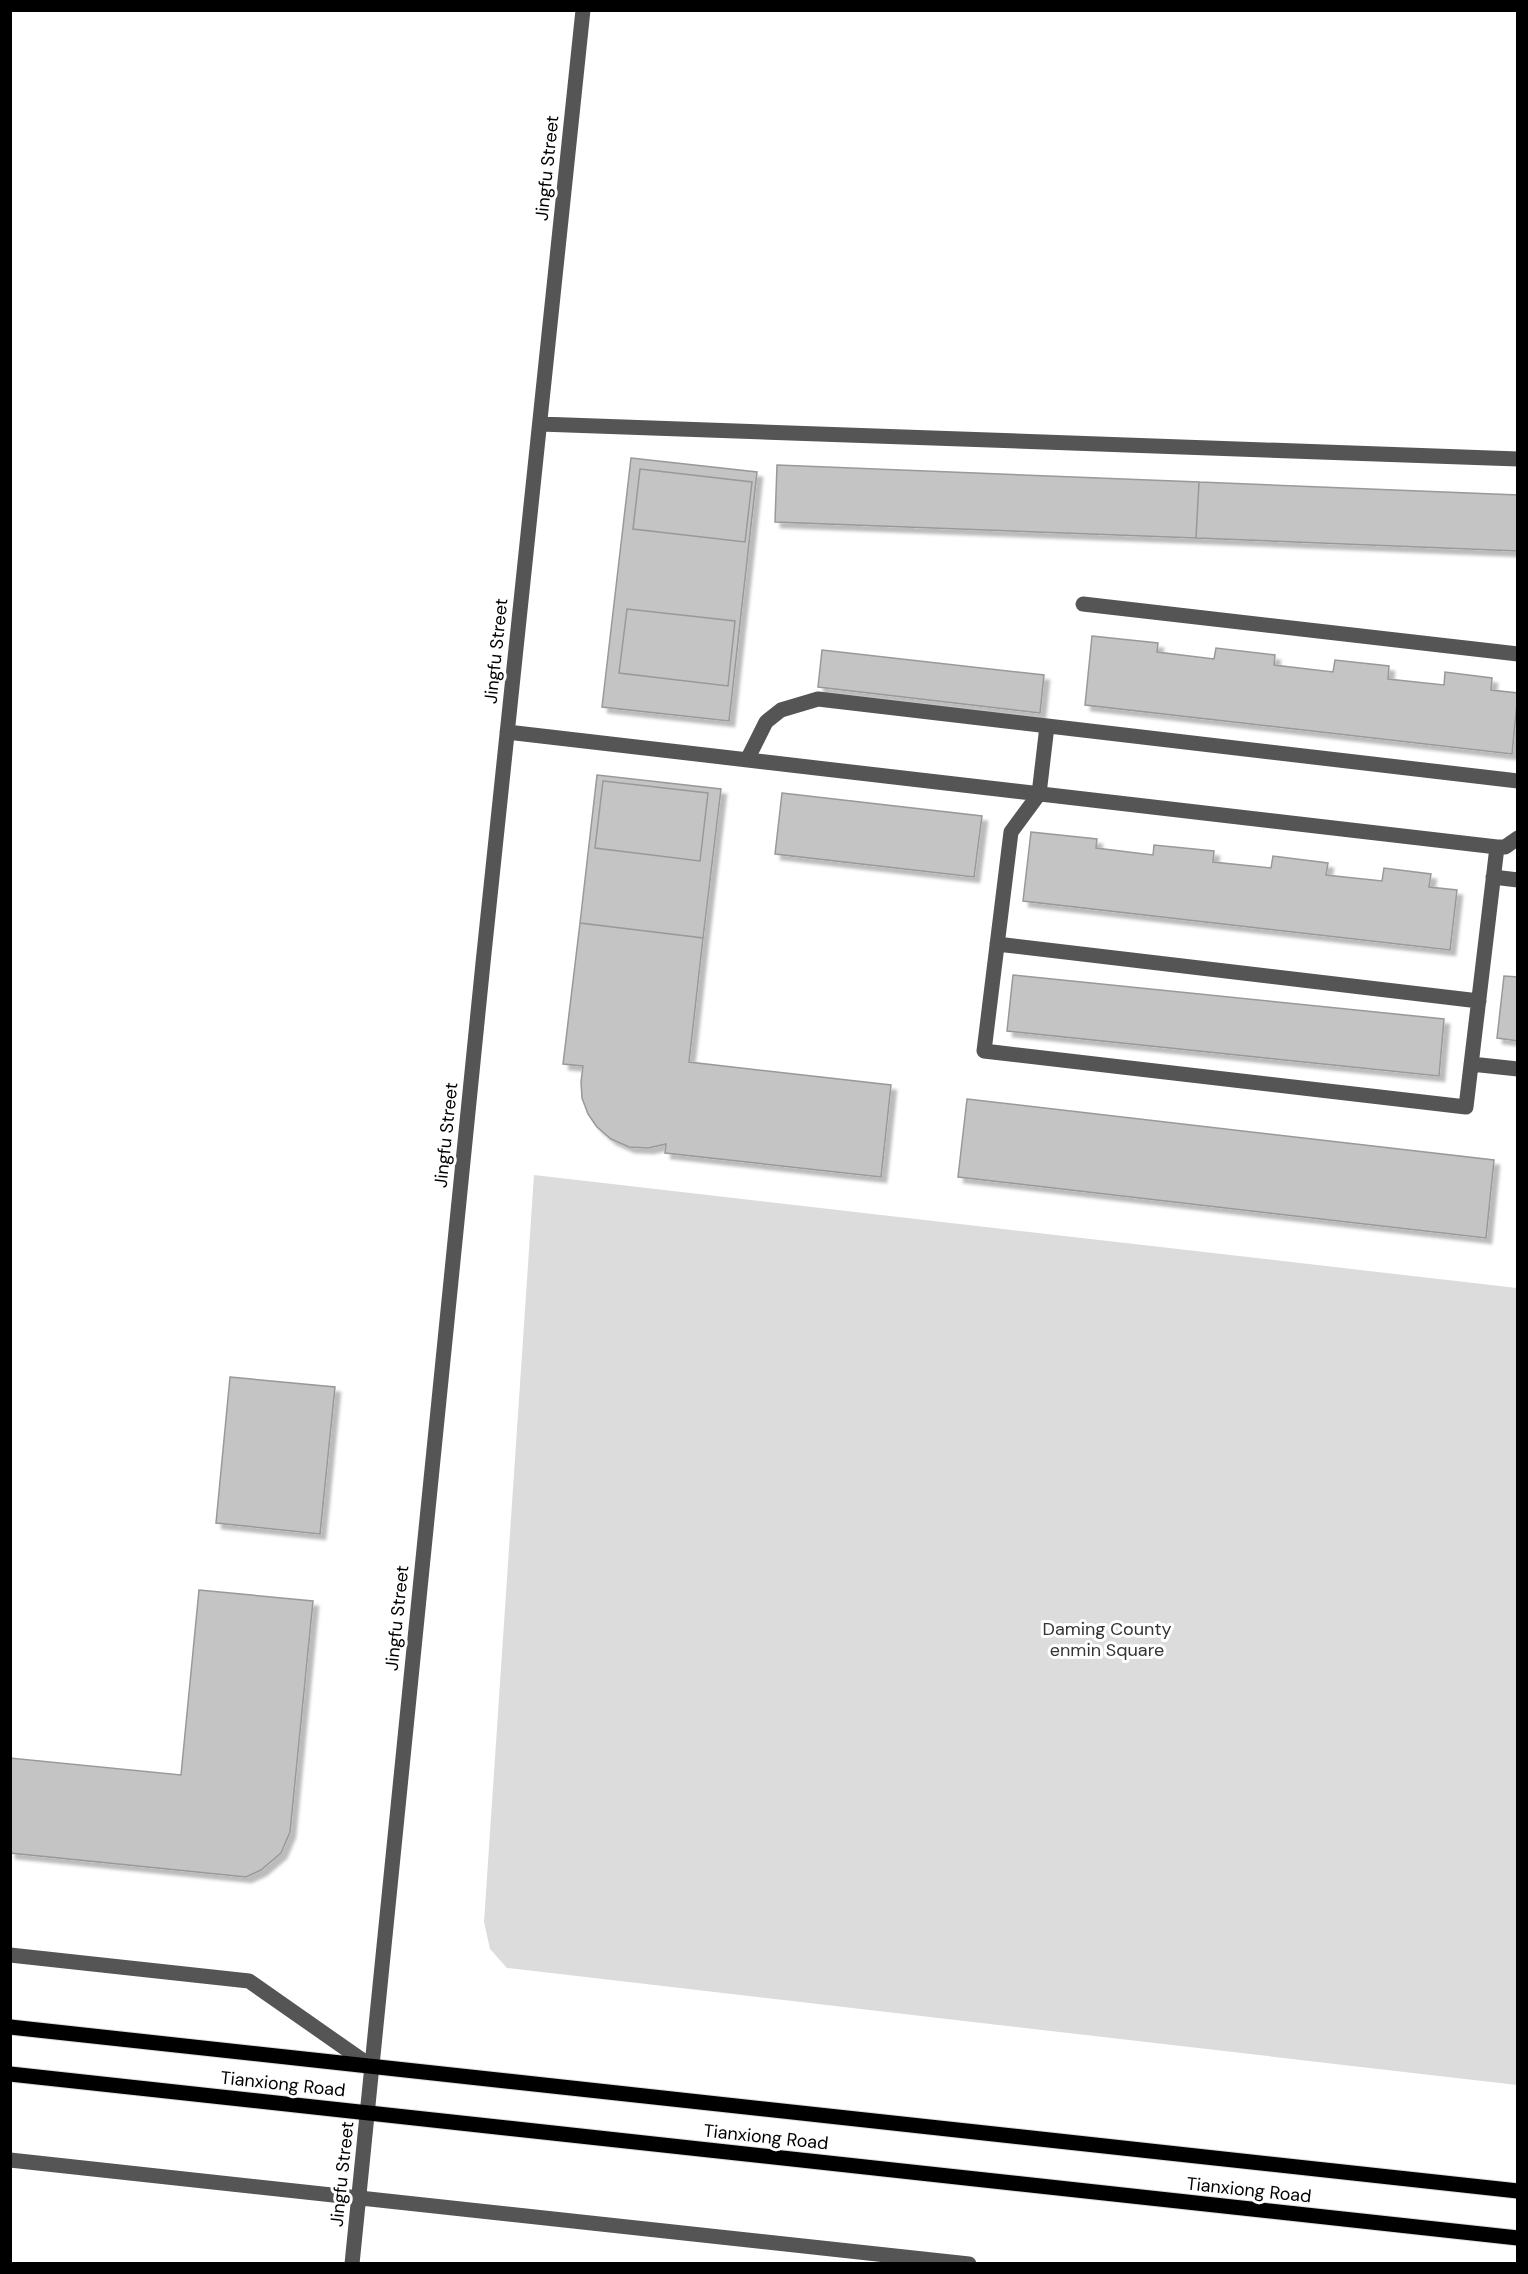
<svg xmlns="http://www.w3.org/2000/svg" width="1528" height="2274" viewBox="0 0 1528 2274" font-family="'DM Sans',sans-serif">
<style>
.green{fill:#dcdcdc}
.building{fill:#c4c4c4;stroke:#999;stroke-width:1.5;filter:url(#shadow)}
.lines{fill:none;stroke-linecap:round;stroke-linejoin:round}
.major-casing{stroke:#dbdbdb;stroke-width:17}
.minor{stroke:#555;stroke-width:15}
.major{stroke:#000;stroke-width:15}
.labels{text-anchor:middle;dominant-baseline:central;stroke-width:6;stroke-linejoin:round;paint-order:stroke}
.street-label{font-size:18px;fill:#000;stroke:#fff}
.park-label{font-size:18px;fill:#333;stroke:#fff}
</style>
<defs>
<filter id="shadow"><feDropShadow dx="5.5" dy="5.5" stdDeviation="1.5" flood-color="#0004"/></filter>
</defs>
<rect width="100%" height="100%" fill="#fff"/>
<path class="green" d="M534 1175 1517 1288V2085L507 1968 490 1949 484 1922Z"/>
<path class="building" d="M631 458 757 472 729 721 602 707Z
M777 465 1199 482 1196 538 775 522Z
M640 469 752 482 745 542 633 529Z
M1199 482 1518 495V551L1196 538Z
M627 609 735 621 728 686 619 673Z
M1092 636 1158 643 1157 652 1214 659 1216 648 1275 655 1274 665 1333 672 1335 660 1389 666 1388 679 1444 685 1445 672 1492 678 1491 690 1518 693 1512 754 1085 705Z
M822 650 1044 675 1040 713 818 687Z
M597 775 721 789 703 938 580 923Z
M603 781 708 793 700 861 595 848Z
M782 793 982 816 974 877 775 854Z
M1031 832 1097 839 1096 848 1153 855 1154 845 1214 851 1213 862 1271 868 1273 856 1328 863 1326 875 1382 881 1384 868 1431 874 1429 887 1457 890 1450 950 1023 901Z
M580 923 703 938 689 1062 891 1085 881 1177 665 1153 666 1144 648 1148 629 1147 611 1139 597 1127 588 1114 582 1098 581 1082 583 1066 563 1064Z
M1013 975 1444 1019 1439 1076 1007 1031Z
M1504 976 1518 977V1041L1497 1038Z
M967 1099 1494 1160 1486 1238 958 1177Z
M230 1377 335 1387 320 1534 216 1523Z
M199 1590 313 1601 290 1832 281 1853 261 1870 246 1877 10 1853V1758L181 1775Z"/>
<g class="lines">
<defs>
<path id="major" d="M10 2027 1518 2191
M10 2074 1518 2238"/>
</defs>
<use href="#major" class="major-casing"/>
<path class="minor" d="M540 424 1518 459
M1083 604 1518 654
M1047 726 1039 794 1011 832 984 1051 1466 1107 1497 847
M507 732 1497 847H1505L1518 838
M747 760 766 722 781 710 818 699 1518 781
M1493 877 1518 880
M997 944 1479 1001
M1471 1064 1518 1069
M10 1955 249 1981 372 2067
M10 2160 969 2264
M352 2264 483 963 583 10"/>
<use href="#major" class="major"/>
</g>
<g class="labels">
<g class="street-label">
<text transform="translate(547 168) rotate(-84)">Jingfu Street</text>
<text transform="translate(496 651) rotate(-84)">Jingfu Street</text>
<text transform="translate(446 1135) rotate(-84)">Jingfu Street</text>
<text transform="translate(397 1618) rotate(-84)">Jingfu Street</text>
<text transform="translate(283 2084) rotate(6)">Tianxiong Road</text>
<text transform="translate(766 2137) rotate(6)">Tianxiong Road</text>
<text transform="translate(342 2174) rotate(-84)">Jingfu Street</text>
<text transform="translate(1249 2190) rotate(6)">Tianxiong Road</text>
</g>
<g class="park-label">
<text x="1107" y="1629">Daming County<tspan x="1107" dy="21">enmin Square</tspan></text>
</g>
</g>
<rect width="1528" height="2274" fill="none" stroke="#000000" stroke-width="24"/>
</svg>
